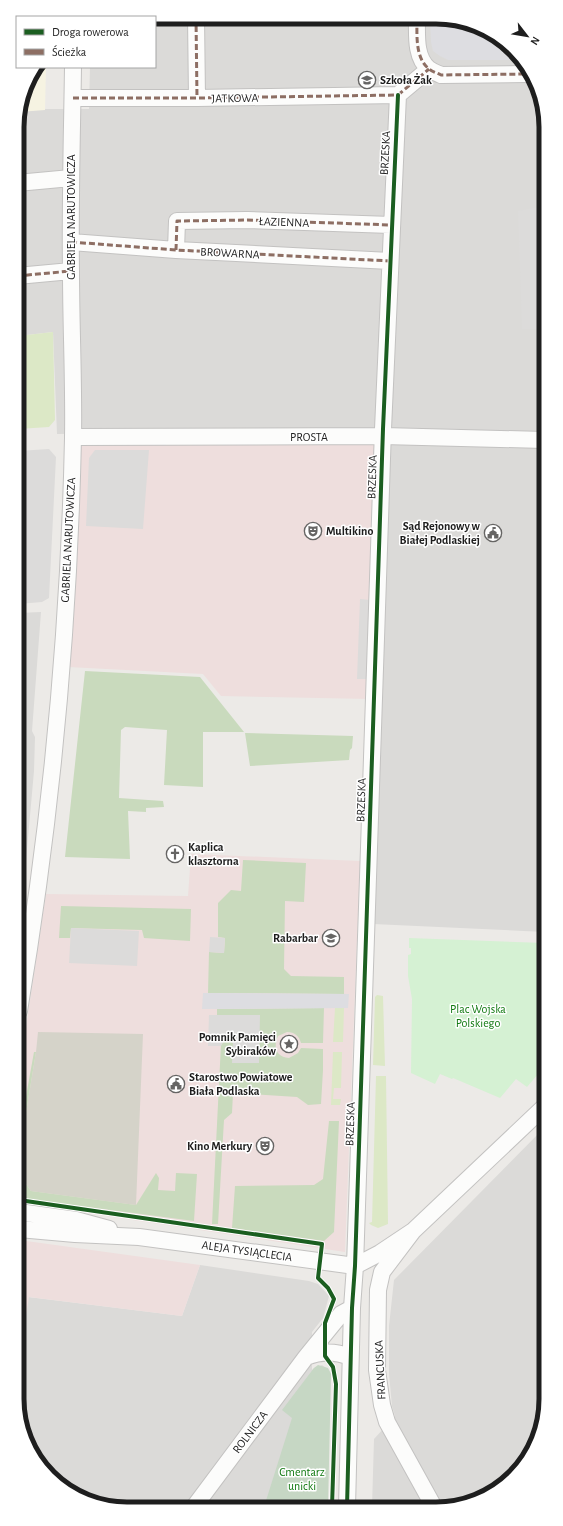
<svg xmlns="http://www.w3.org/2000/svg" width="563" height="1526" viewBox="0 0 563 1526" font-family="'Alegreya Sans',sans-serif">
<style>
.residential{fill:#dbdad8}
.commercial{fill:#eededd}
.education{fill:#f6f3e2}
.construction{fill:#d5d3c9}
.grass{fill:#dce8c6}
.forest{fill:#c9dabd}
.cemetery{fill:#c6d7c4}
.park{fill:#d5f1d3}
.parking{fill:#dcdbda}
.plaza{fill:#dddde1}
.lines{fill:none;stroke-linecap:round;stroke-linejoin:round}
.minor-casing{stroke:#c3c2c1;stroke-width:18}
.minor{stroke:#fcfcfb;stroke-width:16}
.quiet{stroke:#8d6e63;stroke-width:3;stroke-dasharray:6 3;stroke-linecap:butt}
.cycleway-casing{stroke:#fff;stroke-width:6}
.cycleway{stroke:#1b5e20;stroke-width:4}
.labels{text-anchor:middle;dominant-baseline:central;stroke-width:3;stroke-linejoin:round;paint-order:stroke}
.poi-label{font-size:12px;font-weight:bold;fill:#1e1e1e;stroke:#fff;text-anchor:start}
.street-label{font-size:12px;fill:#1e1e1e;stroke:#fff}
.park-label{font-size:12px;fill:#0f780f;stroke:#fff}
.rim{fill:none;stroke:#1e1e1e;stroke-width:5}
</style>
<rect width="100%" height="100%" fill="#eceae7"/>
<path class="residential" d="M155 17 458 19 514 49 544 105 545 932 373 924 391 432 57 434 53 332 18 336 17 120 19 112 46 109H89L90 67H155Z
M41 612 32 731 35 737 34 771 26 860 18 959V613Z
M545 1127 546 1406 538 1441 519 1471 491 1494 458 1507H372L374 1439 395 1416 392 1406 389 1374V1326L394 1280Z
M200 1265 309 1281 318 1284 329 1296 323 1318 312 1332V1370L314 1368 322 1365 329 1370 331 1374 327 1507H106L49 1477 19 1421V1327H24L28 1297 182 1316Z"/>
<path class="commercial" d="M80 442 378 443 370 699 221 696 203 674 68 667Z
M191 854 360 861 345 1252 19 1203V1074L46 894 188 896Z
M19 1240 200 1265 182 1316 29 1297 24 1327H19Z"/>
<path class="education" d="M37 67H46L45 110 19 112 28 78Z"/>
<path class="construction" d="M38 1032 143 1034 136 1205 31 1191 19 1174V1155L36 1052Z"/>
<path class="grass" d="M53 332 55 420 49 427 18 429V336Z
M377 995 383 996 385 1066 373 1065 375 997Z
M335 1008H344L343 1042H333Z
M333 1052H342L341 1088H334L333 1099H341L340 1105H331Z
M376 1076H386L388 1224 378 1228 371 1225 369 1223 372 1222Z"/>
<path class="forest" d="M85 671 200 677 244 732H203V787L164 785 167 730 125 727 121 730 119 798 163 801 164 807 146 808V812L128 811 130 859 65 857Z
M245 733 353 736 352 748 350 750 349 760 250 766Z
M243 860 306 863 304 902 285 901 284 969 291 976 344 977V994L208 993 209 952 224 953 225 938 218 937V903L231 890 241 891Z
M61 906 191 909 190 941 144 938 142 930 71 928 70 938H59Z
M324 1008 323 1043H301C299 1036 295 1032 287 1032L278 1036C273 1047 276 1057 289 1058L298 1053 301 1048 323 1049V1070L321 1104 308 1105 297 1097 233 1093 232 1113 224 1120 218 1224H212L221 1044 224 1041 228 1040 233 1043V1046L260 1015H217V1009Z
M34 1052H36L19 1155V1135Z
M329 1121H339L334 1232 324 1241 232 1228 235 1186 314 1185 323 1179Z
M156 1173 159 1178 158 1190 175 1191 176 1173 197 1174 194 1221 19 1198V1174L31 1191 136 1205Z"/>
<path class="cemetery" d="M318 1365 328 1368 331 1374 328 1507H264L292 1418 282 1410 314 1368Z"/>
<path class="park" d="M409 938 545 943V1066L527 1087 516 1079 500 1098 453 1078 452 1079 440 1074 435 1084 411 1073 412 999 408 976V955L411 954V948H409Z"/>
<path class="parking" d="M544 206V329H522L518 211Z
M49 449 56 457 49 598 42 602 18 604V451Z
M95 450H149L143 529 86 526 89 458Z
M360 599 370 600 367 679H357Z
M71 928 139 931 137 966 69 963Z
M210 937 225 938 224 953 209 952Z
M209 1015H260L259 1063H232L233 1043 228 1040 224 1041 221 1046H208Z"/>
<path class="plaza" d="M430 19H458L514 49 520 60H448L440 56 433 51 431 42Z
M203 993 349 994 348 1008 202 1009Z"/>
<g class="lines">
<defs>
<path id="minor" d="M196 17 197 98
M417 19C417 35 415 58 429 69 433 72 437 73 441 75L527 74
M398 95 429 69
M73 98H197L398 95
M17 183 71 178
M71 242 176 250 390 261
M176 250 177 221 247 220 391 225
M17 276 71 271
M73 437 383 436 544 440
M19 1011C51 822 69 630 73 438 74 383 71 327 71 272 70 203 72 135 73 67
M19 1212 76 1220 109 1229
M19 1229 75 1234 139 1237 355 1266
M413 1231 382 1272 378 1290 377 1370 382 1405 387 1422 434 1507
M355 1266 380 1253 413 1231 545 1106
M306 1357C321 1351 335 1351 350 1357
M194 1507 306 1357 341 1314 352 1308
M347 1507 352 1308 355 1266 383 429 398 95"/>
</defs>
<use href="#minor" class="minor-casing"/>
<use href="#minor" class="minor"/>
<path class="quiet" d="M196 17 197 98
M417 19C417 35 415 58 429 69 433 72 437 73 441 75L527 74
M398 95 429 69
M73 98H197L398 95
M71 242 176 250 390 261
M176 250 177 221 247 220 391 225
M17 276 71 271"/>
<defs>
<path id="cycleway" d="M19 1200 322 1244 318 1278 328 1288 334 1299 325 1323V1356L333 1367 336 1384 332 1507
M347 1507 352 1308 355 1266 383 429 398 95"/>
</defs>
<use href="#cycleway" class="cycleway-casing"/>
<use href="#cycleway" class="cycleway"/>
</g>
<defs>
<symbol id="school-ring" viewBox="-11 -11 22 22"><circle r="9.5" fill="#fff" stroke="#666564" stroke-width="1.5"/><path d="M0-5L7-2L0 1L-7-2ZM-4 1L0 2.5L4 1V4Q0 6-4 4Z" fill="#666564"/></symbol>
<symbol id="theatre-ring" viewBox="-11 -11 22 22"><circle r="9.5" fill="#fff" stroke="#666564" stroke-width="1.5"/><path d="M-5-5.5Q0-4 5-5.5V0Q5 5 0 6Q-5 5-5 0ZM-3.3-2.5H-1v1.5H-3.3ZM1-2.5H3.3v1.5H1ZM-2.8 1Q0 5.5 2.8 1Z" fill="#666564"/></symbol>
<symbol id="civic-ring" viewBox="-11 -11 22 22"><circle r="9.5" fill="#fff" stroke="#666564" stroke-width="1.5"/><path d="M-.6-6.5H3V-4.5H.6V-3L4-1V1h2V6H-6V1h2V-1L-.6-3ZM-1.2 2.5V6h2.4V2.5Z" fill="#666564"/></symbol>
<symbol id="church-ring" viewBox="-11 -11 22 22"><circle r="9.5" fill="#fff" stroke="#666564" stroke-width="1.5"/><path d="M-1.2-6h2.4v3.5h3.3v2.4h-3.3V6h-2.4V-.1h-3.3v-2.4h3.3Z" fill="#666564"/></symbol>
<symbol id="sight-ring" viewBox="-11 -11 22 22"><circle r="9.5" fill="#fff" stroke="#666564" stroke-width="1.5"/><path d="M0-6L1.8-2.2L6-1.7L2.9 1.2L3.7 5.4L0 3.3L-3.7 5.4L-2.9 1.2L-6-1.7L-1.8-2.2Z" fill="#666564"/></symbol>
</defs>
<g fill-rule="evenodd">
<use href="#school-ring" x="357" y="70" width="20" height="20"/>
<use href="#theatre-ring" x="303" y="521" width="20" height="20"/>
<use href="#civic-ring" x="483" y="523" width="20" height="20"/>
<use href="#church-ring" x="165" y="844" width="20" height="20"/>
<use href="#school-ring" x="321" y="928" width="20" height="20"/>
<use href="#sight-ring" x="279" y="1034" width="20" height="20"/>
<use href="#civic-ring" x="166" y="1074" width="20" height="20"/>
<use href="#theatre-ring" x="255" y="1136" width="20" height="20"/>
</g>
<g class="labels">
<g class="poi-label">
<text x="380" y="80">Szkoła Żak</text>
<text x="480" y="526" text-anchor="end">Sąd Rejonowy w<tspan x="480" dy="14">Białej Podlaskiej</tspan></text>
<text x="326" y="531">Multikino</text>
<text x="188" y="847">Kaplica<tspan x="188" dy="14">klasztorna</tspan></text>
<text x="318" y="938" text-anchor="end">Rabarbar</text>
<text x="276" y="1037" text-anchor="end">Pomnik Pamięci<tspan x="276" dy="14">Sybiraków</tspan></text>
<text x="189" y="1077">Starostwo Powiatowe<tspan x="189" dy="14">Biała Podlaska</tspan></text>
<text x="252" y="1146" text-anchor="end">Kino Merkury</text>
</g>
<g class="street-label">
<text transform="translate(235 98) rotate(-1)">JATKOWA</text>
<text transform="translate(385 153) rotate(-87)">BRZESKA</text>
<text transform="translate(71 217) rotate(-90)">GABRIELA NARUTOWICZA</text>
<text transform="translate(284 222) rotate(2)">ŁAZIENNA</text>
<text transform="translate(230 253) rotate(3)">BROWARNA</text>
<text x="309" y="437">PROSTA</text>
<text transform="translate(372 477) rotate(-88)">BRZESKA</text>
<text transform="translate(68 540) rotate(-87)">GABRIELA NARUTOWICZA</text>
<text transform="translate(361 800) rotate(-88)">BRZESKA</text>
<text transform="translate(350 1124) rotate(-88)">BRZESKA</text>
<text transform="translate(247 1251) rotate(8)">ALEJA TYSIĄCLECIA</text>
<text transform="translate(380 1370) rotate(-93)">FRANCUSKA</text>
<text transform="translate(250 1432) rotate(-53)">ROLNICZA</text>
</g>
<g class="park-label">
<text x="478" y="1009">Plac Wojska<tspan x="478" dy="14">Polskiego</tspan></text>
<text x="302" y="1472">Cmentarz<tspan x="302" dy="14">unicki</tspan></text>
</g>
</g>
<path d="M0 0H563V1526H0ZM127 24H436A103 103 0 0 1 539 127V1399A103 103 0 0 1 436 1502H127A103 103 0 0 1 24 1399V127A103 103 0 0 1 127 24Z" fill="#fff" fill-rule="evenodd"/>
<path class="rim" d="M127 24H436A103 103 0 0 1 539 127V1399A103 103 0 0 1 436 1502H127A103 103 0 0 1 24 1399V127A103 103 0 0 1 127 24Z"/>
<rect x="16" y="16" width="140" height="52" fill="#ffffff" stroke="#a5a5a5"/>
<rect x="24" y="29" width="20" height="6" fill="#1b5e20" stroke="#a5a5a5"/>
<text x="52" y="36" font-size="12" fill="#1e1e1e">Droga rowerowa</text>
<rect x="24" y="49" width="20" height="6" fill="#8d6e63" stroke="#a5a5a5"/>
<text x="52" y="56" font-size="12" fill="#1e1e1e">Ścieżka</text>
<g transform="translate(527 36) rotate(121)" stroke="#ffffff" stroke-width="3" paint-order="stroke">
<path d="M0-3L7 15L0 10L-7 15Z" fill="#1e1e1e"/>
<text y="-6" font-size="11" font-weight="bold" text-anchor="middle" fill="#1e1e1e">N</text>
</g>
</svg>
